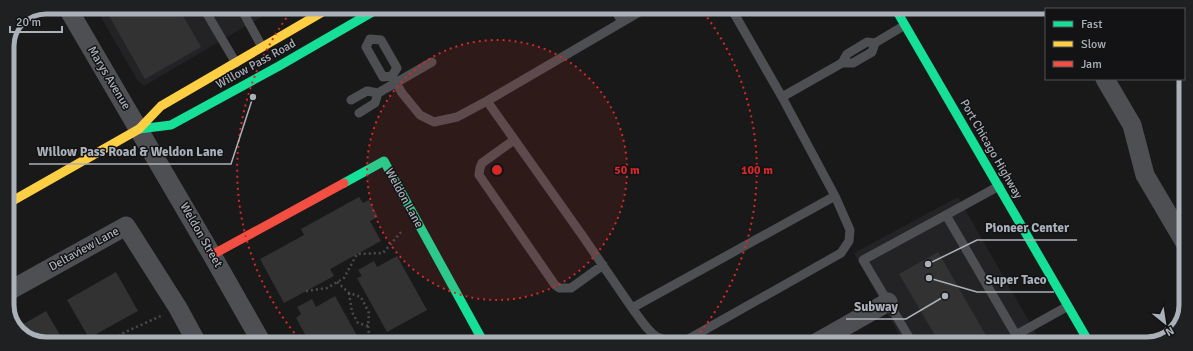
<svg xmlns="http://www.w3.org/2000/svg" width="1193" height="351" viewBox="0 0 1193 351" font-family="Signika,sans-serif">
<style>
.built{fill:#232325}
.building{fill:#323233}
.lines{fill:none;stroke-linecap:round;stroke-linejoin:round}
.path{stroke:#494b4d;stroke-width:2.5;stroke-dasharray:2 3;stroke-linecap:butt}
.lane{stroke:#4d4f52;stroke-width:9}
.street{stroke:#4d4f52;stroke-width:19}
.fast{stroke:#16e098;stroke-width:9}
.slow{stroke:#ffcf43;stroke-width:9}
.jam{stroke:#f24e42;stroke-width:9}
.ring{fill:none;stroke:#d62828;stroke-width:2;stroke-dasharray:2 4}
.labels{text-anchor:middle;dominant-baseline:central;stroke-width:3;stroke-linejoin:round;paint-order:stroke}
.street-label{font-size:12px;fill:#abb1b9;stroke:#131315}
.rim{fill:none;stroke:#abb1b9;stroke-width:5}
.centre{fill:#d62828;stroke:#131315;stroke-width:2}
.ring-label{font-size:12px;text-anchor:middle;font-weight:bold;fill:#d62828;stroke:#131315;stroke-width:3;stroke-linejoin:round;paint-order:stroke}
.leader{fill:none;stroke:#abb1b9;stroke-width:1.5}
.callout-dot{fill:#abb1b9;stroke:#131315;stroke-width:1.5}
.callout-label{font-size:13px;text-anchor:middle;font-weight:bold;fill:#abb1b9;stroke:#131315;stroke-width:3;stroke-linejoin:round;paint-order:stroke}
</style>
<rect width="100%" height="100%" fill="#191919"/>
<path class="built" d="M95 7H278L144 86 138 81Z
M958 197 1042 344H904L854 253Z"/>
<path class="building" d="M104 7H178L201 47 145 79Z
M359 197 363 203 369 200 378 217 370 221 381 241 330 269 334 276 284 303 260 259 304 235 301 229Z
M938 252 991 344H940L899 274Z
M397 256 427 310 387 332 357 278 362 276 358 270 374 261 377 267Z
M116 272 138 311 89 338 67 300Z
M335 296 361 343H310L296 318 301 314 297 307 312 299 316 307Z
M46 311 60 335 51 340 53 343H36L15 329Z"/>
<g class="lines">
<path class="path" d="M337 282 349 293 361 297 369 313 368 326 358 323 352 312 349 293
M306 291 327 288 344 278 357 254 383 253 401 232
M368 326 370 343
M111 343 121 334 163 315"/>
<path class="lane" d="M203 7 236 63
M243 7 242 10 262 47
M614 8 622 22
M370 39 366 47 383 77 392 76
M370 39 381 40 397 68 392 76
M842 63 847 54 867 42 875 43 905 25
M392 76 402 93 420 115 434 122 457 117 487 101 646 8
M782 97 842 63H853L872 52 875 43
M351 100 367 91 378 93 432 62
M487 101 582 235 632 308 835 196 782 97 731 8
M359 113 375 103 378 93
M514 140 482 163 480 168 479 175 555 285 559 288H571L603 265
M999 186 946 215 1016 335
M632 308C651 333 652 342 685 341L841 253 849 241 850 230 835 196
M913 344 863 260 946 215
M1021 344 1016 335 1068 306"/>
<path class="street" d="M67 7 212 255 262 343
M1065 8V9
M1105 79 1132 125 1145 175 1185 243
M7 292 126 226 178 308 197 343
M814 344 888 302"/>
<path class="fast" d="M895 8 1090 344
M139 129 171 125 279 66 381 7
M344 183 384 161 484 343"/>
<path class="slow" d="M7 204 139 129 161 106 331 7"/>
<path class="jam" d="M212 255 344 183"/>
</g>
<circle cx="497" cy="170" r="130" fill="#d62828" fill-opacity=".12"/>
<g class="ring">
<circle cx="497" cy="170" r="130"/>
<path d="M302 342A260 260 0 0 1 294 8M700 8A260 260 0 0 1 692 342"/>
</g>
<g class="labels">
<g class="street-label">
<text transform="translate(256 64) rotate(-29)">Willow Pass Road</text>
<text transform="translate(109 78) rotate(59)">Marys Avenue</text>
<text transform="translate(991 149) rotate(60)">Port Chicago Highway</text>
<text transform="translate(404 198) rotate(61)">Weldon Lane</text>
<text transform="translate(201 235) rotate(60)">Weldon Street</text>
<text transform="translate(84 249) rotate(-29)">Deltaview Lane</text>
</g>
</g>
<path d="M0 0H1193V351H0ZM46 14H1147A32 32 0 0 1 1179 46V305A32 32 0 0 1 1147 337H46A32 32 0 0 1 14 305V46A32 32 0 0 1 46 14Z" fill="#1f2022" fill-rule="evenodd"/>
<path class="rim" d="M46 14H1147A32 32 0 0 1 1179 46V305A32 32 0 0 1 1147 337H46A32 32 0 0 1 14 305V46A32 32 0 0 1 46 14Z"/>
<circle cx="497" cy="170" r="6" class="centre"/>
<g class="ring-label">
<text x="627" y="174">50 m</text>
<text x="757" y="174">100 m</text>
</g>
<path class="leader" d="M253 97L231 164H29M928 264L977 240H1077M929 278L977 292H1054M945 296L906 319H846"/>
<g class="callout-dot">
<circle cx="253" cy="97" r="4"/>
<circle cx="928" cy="264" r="4"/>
<circle cx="929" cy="278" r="4"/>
<circle cx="945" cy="296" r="4"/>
</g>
<g class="callout-label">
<text x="130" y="156">Willow Pass Road &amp; Weldon Lane</text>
<text x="1027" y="232">Pioneer Center</text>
<text x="1016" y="284">Super Taco</text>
<text x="876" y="311">Subway</text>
</g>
<rect x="1045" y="8" width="140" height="72" fill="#131315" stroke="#505257"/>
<rect x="1053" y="21" width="20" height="6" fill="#16e098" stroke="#505257"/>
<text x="1081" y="28" font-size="12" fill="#abb1b9">Fast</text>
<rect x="1053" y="41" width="20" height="6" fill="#ffcf43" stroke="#505257"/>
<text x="1081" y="48" font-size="12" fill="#abb1b9">Slow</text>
<rect x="1053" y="61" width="20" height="6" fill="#f24e42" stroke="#505257"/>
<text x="1081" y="68" font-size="12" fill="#abb1b9">Jam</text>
<g transform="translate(1165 323) rotate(150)" stroke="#131315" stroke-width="3" paint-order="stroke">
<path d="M0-3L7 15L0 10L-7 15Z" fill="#abb1b9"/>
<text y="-6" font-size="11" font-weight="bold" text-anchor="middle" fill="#abb1b9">N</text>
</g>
<path d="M10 26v6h52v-6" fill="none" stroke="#abb1b9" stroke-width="2"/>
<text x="16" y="26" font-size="12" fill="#abb1b9" stroke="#131315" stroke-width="3" paint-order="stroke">20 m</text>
</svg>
